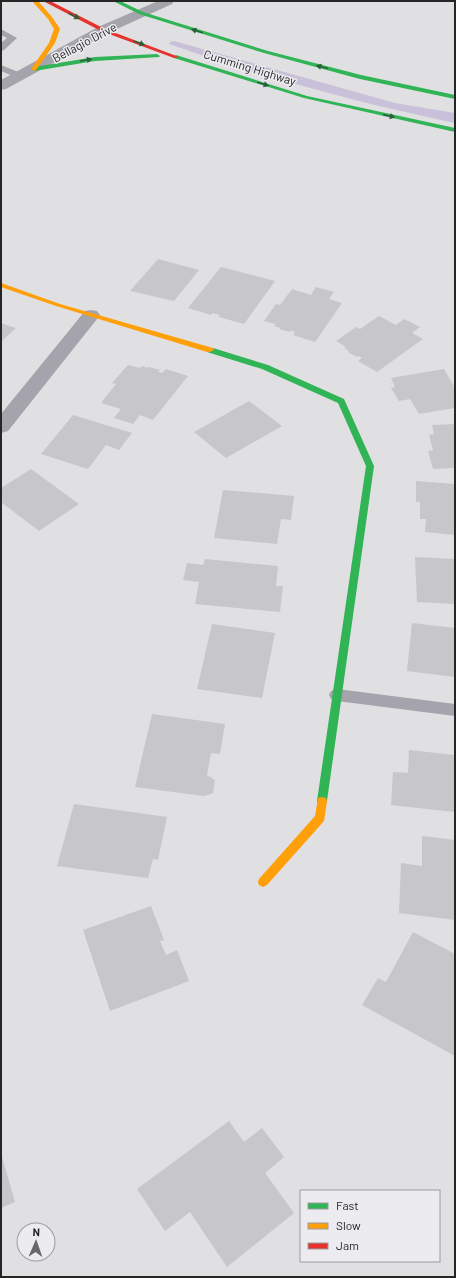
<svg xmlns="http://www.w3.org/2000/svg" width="456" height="1278" viewBox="0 0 456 1278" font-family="Barlow,sans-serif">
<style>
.green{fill:#c9c1d9}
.building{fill:#c7c6c8}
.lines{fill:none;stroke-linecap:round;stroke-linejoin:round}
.lane{fill:#a5a3ab;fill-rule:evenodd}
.street{fill:#a5a3ab;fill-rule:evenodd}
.fast{fill:#30b455;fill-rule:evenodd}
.slow{fill:#ff9f0a;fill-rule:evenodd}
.jam{fill:#e5322d;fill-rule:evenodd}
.oneway{fill:#2a5f39}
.labels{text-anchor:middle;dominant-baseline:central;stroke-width:3;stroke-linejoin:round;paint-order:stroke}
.far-street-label{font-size:12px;fill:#262627;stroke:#ecebef}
</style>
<rect width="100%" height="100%" fill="#e0dfe1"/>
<path class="green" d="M174 41 395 103 455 113V123C358 103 263 77 169 44L170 42Z"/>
<path class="building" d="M158 259 199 270 174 301 130 291Z
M221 267 275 281 244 324 219 317 220 315 212 313 211 315 188 308Z
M316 287 334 292 329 299 342 303 315 342 293 335 295 332 291 330 290 332 279 329 280 328 274 326 276 324 264 321 276 304 280 305 292 289 311 295Z
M379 316 396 325 404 319 420 327 412 333 423 339 377 372 358 361 362 358 359 356 357 357 348 352 349 351 344 348 346 347 336 341 356 327 360 329Z
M1 323 16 328 1 342Z
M128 365 140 368 142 366 148 368 149 367 160 370 158 372 162 373 166 369 188 376 153 420 140 415 133 424 114 418 121 409 101 403 116 384 112 383Z
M444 369 455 388V408L419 414 410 399 399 401 391 388 395 387 391 378Z
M249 401 282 426 226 458 194 432Z
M73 415 132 433 119 450 106 445 88 469 41 454Z
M455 424V468L433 469 428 451 433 450 429 435 434 434 432 425Z
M31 469 79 504 39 531 1 502V488Z
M416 481 455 484V535L425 532 426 519H420V502H416Z
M223 490 294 496 291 520 281 519 277 544 214 538Z
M415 557 455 559V604L417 602Z
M205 559 278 566 276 586H283L280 612 195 604 199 582 183 580 187 563 203 565Z
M412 623 455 628V677L407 671Z
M212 624 275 633 262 698 197 689Z
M152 714 225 724 220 754 211 753 207 775 215 780 213 793 204 796 135 787Z
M409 750 455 755V812L391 805 393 772 408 773Z
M74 804 167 817 158 860 153 859 148 878 57 866Z
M422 836 455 840V920L399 913 401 863 422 866Z
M151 906 164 940 160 941 166 955 177 950 189 981 110 1011 83 930Z
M413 932 455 954V1056L362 1005 378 978 386 982Z
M229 1121 244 1142 262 1128 284 1157 265 1173 294 1213 227 1267 190 1212 165 1231 137 1189Z
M1 1153 15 1202 1 1208Z"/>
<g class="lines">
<path class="lane" d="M1 29 17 38 4 50 1 51V43L7 38 1 35Z
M1 65 23 74 25 76 20 79 1 71Z
M337 689 455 704V716L337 701 331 699 329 695 331 691Z"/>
<path class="street" d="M158 1H174L172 4 108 33 6 89 1 90V80L98 27Z
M91 310 97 311 100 315 97 319 8 431 1 433V414L85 311Z"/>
<path class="fast" d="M113 1H120L143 12 268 51 361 75 455 95V99L360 79 264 53 139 14Z
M157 54 160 56 159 57 95 61 34 71 31 69 34 67 95 57Z
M176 55 307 96 455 128V132L304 98 174 58 173 57Z
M207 348H213L268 365 344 399 374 466 327 801 326 804 322 805 318 804 317 801 366 466 338 403 262 369 207 352Z"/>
<path class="slow" d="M32 1H38L52 17 60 29 55 43 36 70 34 71 31 69 49 43 54 29 48 19Z
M1 283 60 304 213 348 214 350 210 352H207L56 306 1 287Z
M322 797 326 798 327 801 324 821 267 885 263 887 259 885 258 882 259 879 315 816 318 798Z"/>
<path class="jam" d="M43 1H50L105 29 179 57 174 58 101 31Z"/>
</g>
<defs><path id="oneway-solid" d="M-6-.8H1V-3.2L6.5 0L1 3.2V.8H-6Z"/></defs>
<g class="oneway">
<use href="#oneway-solid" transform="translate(74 16) rotate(27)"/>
<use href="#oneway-solid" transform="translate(197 31) rotate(-163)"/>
<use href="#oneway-solid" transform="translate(139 43) rotate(20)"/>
<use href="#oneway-solid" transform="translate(86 60) rotate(-10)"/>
<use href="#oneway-solid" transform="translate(322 67) rotate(-165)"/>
<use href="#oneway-solid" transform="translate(263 84) rotate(17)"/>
<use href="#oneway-solid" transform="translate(389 116) rotate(13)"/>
</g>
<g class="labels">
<g class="far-street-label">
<text transform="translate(84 42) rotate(-28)">Bellagio Drive</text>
<text transform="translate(250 67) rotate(17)">Cumming Highway</text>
</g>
</g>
<rect width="456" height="1278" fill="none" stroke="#262627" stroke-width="4"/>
<rect x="300" y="1190" width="140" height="72" fill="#ecebef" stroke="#9d9c9f"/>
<rect x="308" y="1203" width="20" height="6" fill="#30b455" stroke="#9d9c9f"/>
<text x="336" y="1210" font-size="12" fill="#262627">Fast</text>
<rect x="308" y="1223" width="20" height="6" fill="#ff9f0a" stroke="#9d9c9f"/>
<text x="336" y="1230" font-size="12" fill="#262627">Slow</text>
<rect x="308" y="1243" width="20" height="6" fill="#e5322d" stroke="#9d9c9f"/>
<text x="336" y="1250" font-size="12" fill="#262627">Jam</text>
<g transform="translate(36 1242) rotate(2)"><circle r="19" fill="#ecebef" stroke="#9d9c9f"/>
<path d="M0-3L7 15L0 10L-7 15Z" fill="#676768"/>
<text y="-6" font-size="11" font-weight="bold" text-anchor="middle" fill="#262627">N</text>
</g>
</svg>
